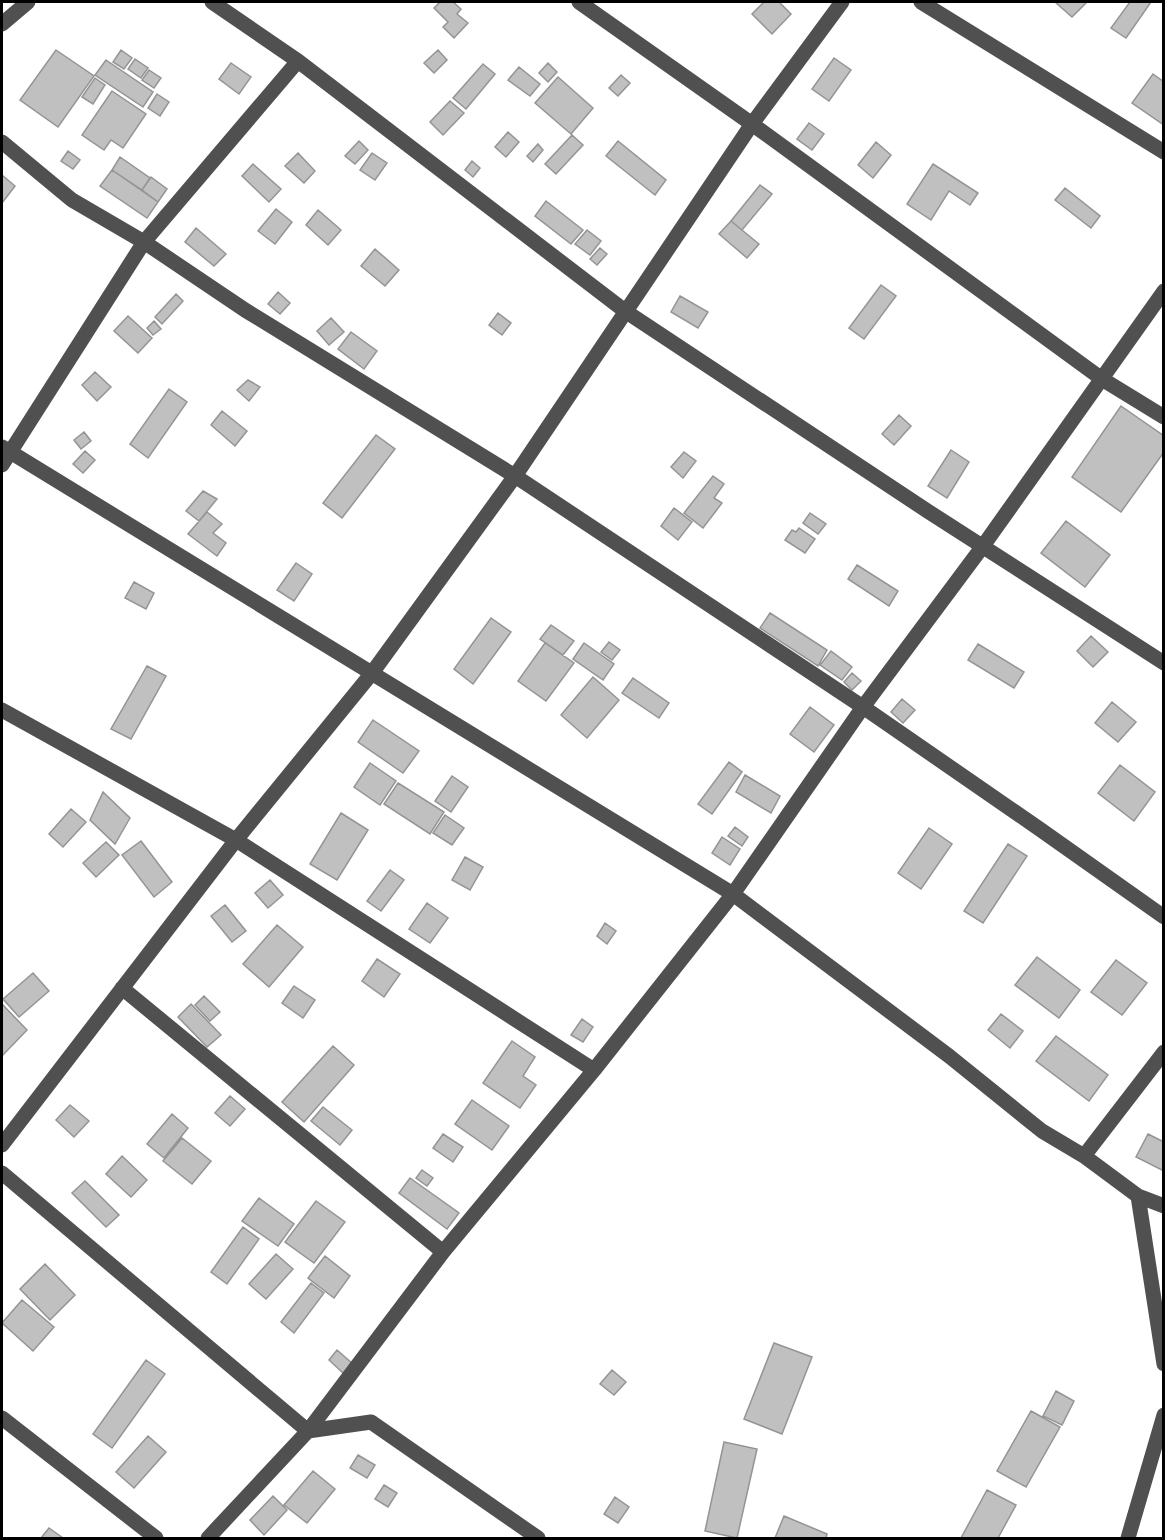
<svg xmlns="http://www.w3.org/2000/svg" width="1165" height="1540" viewBox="0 0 1165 1540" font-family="'Noto Sans',sans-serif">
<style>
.building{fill:#c0c0c0;stroke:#949494;stroke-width:1.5}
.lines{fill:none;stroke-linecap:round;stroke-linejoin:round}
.minor{stroke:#505050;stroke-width:15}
</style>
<rect width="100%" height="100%" fill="#fff"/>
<path class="building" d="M440 2H453L461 9 457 14 468 23 454 38 443 27 448 22 434 8Z
M764 2H779L791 14 772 34 752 14Z
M1055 2H1087L1072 17Z
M1130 2H1151L1126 38 1111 28Z
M56 50 94 76 58 127 20 100Z
M121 50 132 58 124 69 113 62Z
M438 50 447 60 434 73 424 63Z
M834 58 851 70 829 101 812 89Z
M135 59 148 68 141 78 128 69Z
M106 60 153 92 143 107 95 75Z
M231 63 251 77 239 94 219 79Z
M548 63 557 72 548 82 539 73Z
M483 64 495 74 466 109 453 98Z
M519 67 540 84 530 96 508 80Z
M149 70 161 78 154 88 142 80Z
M1153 74 1164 82V125L1132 103Z
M621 75 630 83 618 96 609 88Z
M558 77 593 108 571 134 535 103Z
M95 78 105 85 93 104 82 97Z
M112 91 146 114 123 148 111 140 104 150 82 135Z
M157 94 169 102 160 116 148 108Z
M450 101 464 113 443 135 430 122Z
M809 123 824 134 812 150 797 139Z
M508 132 519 142 506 157 495 147Z
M572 135 583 145 556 174 545 164Z
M359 141 368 150 355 164 345 156Z
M618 141 666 180 655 195 606 156Z
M876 142 891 155 873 178 858 165Z
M538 144 543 150 533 162 527 156Z
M68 151 80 160 73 169 61 161Z
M298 153 315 171 304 183 285 166Z
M372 153 387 163 375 180 360 170Z
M120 157 150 178 142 190 112 170Z
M472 161 480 168 473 177 465 170Z
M253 164 281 189 269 202 242 176Z
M933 164 978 193 970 205 949 191 931 220 907 204Z
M112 170 158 202 147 218 100 186Z
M2 175 15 186 2 203Z
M151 177 167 189 158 202 142 190Z
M760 185 772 194 742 230 731 221Z
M1065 188 1100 216 1091 228 1055 200Z
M546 201 583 230 571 244 535 216Z
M276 209 292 222 275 244 258 231Z
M318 210 341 230 328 245 306 225Z
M731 221 759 244 747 258 719 234Z
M196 228 226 254 214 266 185 242Z
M587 230 601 241 590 255 575 244Z
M600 248 607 254 597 265 590 259Z
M375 249 399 270 385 286 361 266Z
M881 285 896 296 864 339 849 328Z
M278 292 290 303 280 314 268 304Z
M176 294 183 301 162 324 155 317Z
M680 296 708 312 698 328 671 312Z
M498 313 511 323 502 335 489 325Z
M128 316 152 338 138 353 114 331Z
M331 318 344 332 329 345 317 331Z
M154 321 161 329 153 335 147 328Z
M351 332 377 351 364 369 338 349Z
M95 372 111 387 97 401 82 385Z
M248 380 260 387 249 401 237 390Z
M169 389 187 402 148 458 130 444Z
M1121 406 1164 436V452L1121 512 1072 477Z
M222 411 247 431 235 446 211 425Z
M899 415 911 426 894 445 882 434Z
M84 432 91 441 81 449 74 440Z
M376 435 395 449 342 518 323 503Z
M951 450 969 462 947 498 928 486Z
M85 451 95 460 83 473 73 464Z
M684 452 696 461 683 478 671 467Z
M713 476 724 484 714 498 722 503 703 528 684 513Z
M203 491 217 499 199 521 186 511Z
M674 508 692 522 678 540 661 526Z
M207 512 222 524 213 533 226 543 217 556 188 534Z
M810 513 826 524 818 534 803 523Z
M1066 521 1110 555 1085 587 1041 553Z
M799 528 815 539 805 553 785 540 792 530 796 532Z
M296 563 312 574 294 601 277 590Z
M857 565 898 591 889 606 848 579Z
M134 582 154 593 146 609 125 598Z
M770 613 827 650 818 666 760 628Z
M491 618 511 632 473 684 454 669Z
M551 625 574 641 563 655 540 639Z
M1091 636 1108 652 1093 667 1077 651Z
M609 642 620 650 612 660 601 652Z
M545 643 574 663 546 701 518 681Z
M584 643 614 664 603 680 573 659Z
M978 644 1024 672 1014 688 968 660Z
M831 651 852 667 842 680 820 665Z
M147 666 166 676 131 739 111 729Z
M852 673 861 681 852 690 844 682Z
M593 677 619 700 587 738 561 715Z
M633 678 669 703 659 718 622 693Z
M902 699 915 710 903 723 891 712Z
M1112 702 1136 722 1118 742 1095 723Z
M810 707 834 725 814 752 790 734Z
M373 720 419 751 403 773 358 742Z
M729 762 742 772 712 814 698 804Z
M370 763 396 781 380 805 354 787Z
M1120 765 1155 792 1134 821 1098 793Z
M745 775 780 796 771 813 736 792Z
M452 776 468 787 451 812 435 801Z
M398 783 444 812 430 834 384 804Z
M103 792 130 818 115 844 90 820Z
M71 809 86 822 63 847 49 834Z
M341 813 368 830 337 880 310 864Z
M445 815 464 828 452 845 433 833Z
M735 827 748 837 742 846 728 836Z
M929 828 952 844 921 889 898 873Z
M722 837 740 849 730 865 712 853Z
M141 841 172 882 154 897 122 855Z
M106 842 119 855 96 877 83 863Z
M1008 844 1027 856 983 923 964 911Z
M465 857 483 867 470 890 452 880Z
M390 870 404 880 381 911 367 901Z
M270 880 283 895 268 908 255 893Z
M427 903 448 918 430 943 409 929Z
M225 905 246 931 232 942 211 916Z
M605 923 616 931 607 944 597 936Z
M277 925 303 947 269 987 243 964Z
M1037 957 1080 990 1059 1018 1015 985Z
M377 959 400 974 384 997 362 981Z
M1116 960 1147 983 1122 1015 1091 992Z
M33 973 49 991 19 1017 3 999Z
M294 986 315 1000 303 1018 282 1003Z
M204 996 220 1012 210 1021 195 1005Z
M2 1004 27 1030 2 1056Z
M191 1004 221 1035 207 1047 178 1017Z
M1001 1014 1023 1031 1010 1048 988 1030Z
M582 1019 593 1027 583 1042 571 1035Z
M1056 1036 1108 1075 1089 1101 1036 1061Z
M512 1041 535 1057 523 1076 536 1085 520 1108 483 1083Z
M333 1046 354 1065 304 1122 282 1102Z
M230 1096 245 1109 230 1126 215 1113Z
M472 1100 509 1126 492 1150 455 1124Z
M70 1105 89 1121 74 1137 56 1120Z
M323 1107 352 1130 340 1145 311 1121Z
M172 1114 188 1128 164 1158 147 1144Z
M443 1134 463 1147 453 1162 433 1148Z
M1148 1134 1164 1142V1171L1136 1157Z
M182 1138 211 1161 192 1184 163 1161Z
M122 1156 147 1180 131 1197 106 1174Z
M422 1170 433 1178 427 1186 416 1178Z
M410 1178 459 1213 447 1229 399 1193Z
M85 1181 119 1215 106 1227 72 1193Z
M259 1198 294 1224 278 1246 242 1221Z
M316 1201 345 1222 314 1263 285 1242Z
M243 1227 259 1239 227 1284 211 1272Z
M276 1254 293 1269 266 1299 249 1284Z
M325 1256 350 1276 334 1298 308 1278Z
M45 1264 75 1295 50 1320 20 1289Z
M311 1283 324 1293 294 1333 281 1322Z
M22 1300 54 1327 33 1351 2 1323Z
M774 1343 812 1357 782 1434 744 1419Z
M337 1350 353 1364 344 1374 329 1360Z
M146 1360 165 1374 112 1448 93 1434Z
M612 1370 626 1382 614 1395 600 1384Z
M1056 1391 1074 1401 1062 1425 1043 1416Z
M1031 1411 1060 1427 1026 1487 997 1471Z
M148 1436 166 1452 134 1488 116 1472Z
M724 1442 757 1449 737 1538 705 1531Z
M358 1455 375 1465 367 1478 350 1468Z
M313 1471 335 1489 307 1523 284 1505Z
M384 1485 397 1493 388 1507 375 1499Z
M987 1490 1016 1505 998 1538H961Z
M273 1496 287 1510 264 1535 250 1520Z
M615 1497 629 1507 618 1523 604 1514Z
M784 1516 827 1534 826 1538H775Z
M49 1528 63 1538H41Z"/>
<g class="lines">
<path class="minor" d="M212 2 298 61 625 311 929 512 1164 663
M579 2 752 124 1102 379 1164 417
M921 2 1164 152
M2 24 28 2
M2 142 72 200 144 242 245 310 515 476 863 707 1041 830 1164 917
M2 447 733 894 949 1056 1042 1131 1084 1156
M2 465 144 242 298 61
M2 710 236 840 594 1070
M122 988 443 1252
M1164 1052 1084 1156 1138 1196 1164 1364
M2 1145 236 840 372 673 515 476 752 124 842 2
M2 1173 308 1431 371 1422 538 1538
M1138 1196 1164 1206
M2 1418 156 1538
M208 1538 308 1431 443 1252 594 1070 733 894 863 707 983 546 1164 291
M1128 1538 1164 1415"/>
</g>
<rect width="1165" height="1540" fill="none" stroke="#000000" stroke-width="6"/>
</svg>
